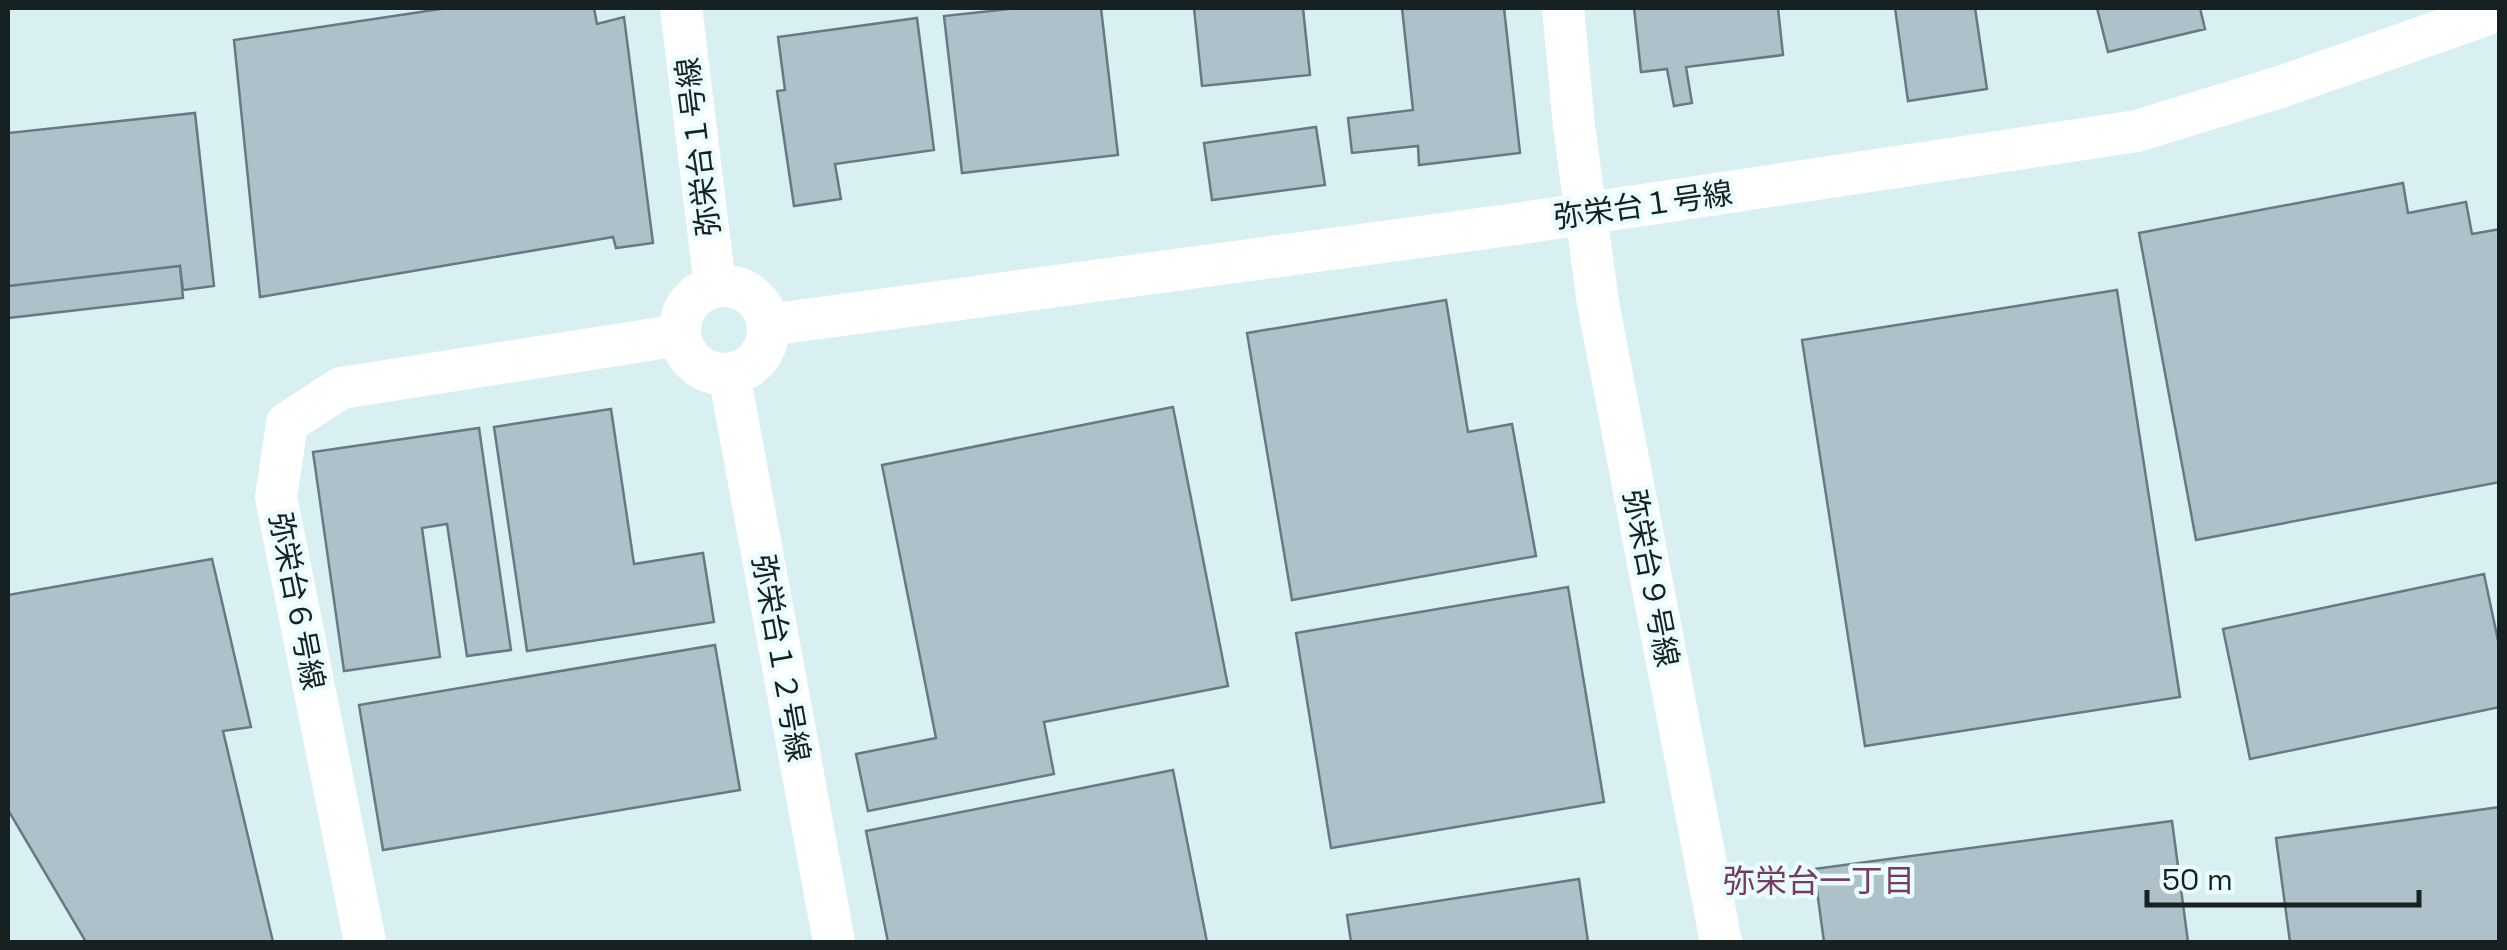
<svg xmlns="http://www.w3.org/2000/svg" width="2507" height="950" viewBox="0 0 2507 950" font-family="'Space Grotesk','Noto Sans JP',sans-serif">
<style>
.building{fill:#aec1ca;stroke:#677981;stroke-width:2.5}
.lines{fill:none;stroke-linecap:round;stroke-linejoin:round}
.secondary{stroke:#fff;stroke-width:42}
.labels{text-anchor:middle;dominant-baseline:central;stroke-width:9;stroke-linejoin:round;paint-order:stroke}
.street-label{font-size:30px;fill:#182121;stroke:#eafdfe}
.neighbourhood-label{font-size:32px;fill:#753a65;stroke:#eafdfe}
</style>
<rect width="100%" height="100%" fill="#d9f0f2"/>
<path class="building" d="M447 8H594L597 24 624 17 653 243 616 248 613 237 260 297 234 40Z
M1019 8H1101L1118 155 962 173 944 16Z
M1194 8H1303L1310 75 1202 86Z
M1402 8H1504L1520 153 1419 165 1418 146 1352 153 1348 118 1413 110Z
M1634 8H1778L1783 55 1686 67 1692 103 1674 106 1667 69 1641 72Z
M1895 8H1975L1987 89 1908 101Z
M2097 8H2200L2205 29 2108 52Z
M917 18 934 150 835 164 841 199 794 206 777 91 785 90 778 37Z
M195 113 214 286 183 290 180 266 8 286V133Z
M1316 127 1325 185 1212 200 1204 143Z
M2403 183 2408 213 2466 202 2472 234 2500 229V482L2196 540 2139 233Z
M180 266 183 298 8 318V286Z
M2117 290 2180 697 1865 746 1802 340Z
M1446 300 1468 432 1512 424 1536 556 1292 600 1247 333Z
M1173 407 1228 686 1044 722 1054 774 868 811 856 754 936 738 882 465Z
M611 409 634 564 703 553 714 622 527 651 494 427Z
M479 428 511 650 467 656 447 524 422 528 440 657 344 671 313 452Z
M212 559 251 727 223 731 273 942H86L8 810V595Z
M2484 574 2500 650V707L2250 759 2223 629Z
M1568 587 1604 802 1331 848 1296 633Z
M715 645 740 790 383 850 359 705Z
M1173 770 1207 942H888L866 831Z
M2500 807V942H2290L2276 838Z
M2172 821 2188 942H1824L1814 869Z
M1579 879 1588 942H1351L1347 915Z"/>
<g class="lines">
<path class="secondary" d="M681 8 715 286
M1563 8 1574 126 1598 303 1721 942
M680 330a44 44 0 1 1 88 0a44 44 0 1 1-88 0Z
M768 325 1516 224 2137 131 2283 86 2500 10
M729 374 834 942
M365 942 276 497 287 423 341 388 680 335"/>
</g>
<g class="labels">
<g class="street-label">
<text transform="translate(698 147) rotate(-97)">弥栄台１号線</text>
<text transform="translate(1643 205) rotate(-8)">弥栄台１号線</text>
<text transform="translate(1651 578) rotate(79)">弥栄台９号線</text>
<text transform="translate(297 601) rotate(79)">弥栄台６号線</text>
<text transform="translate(781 658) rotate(80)">弥栄台１２号線</text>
</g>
<g class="neighbourhood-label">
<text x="1819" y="881">弥栄台一丁目</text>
</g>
</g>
<rect width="2507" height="950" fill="none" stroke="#182121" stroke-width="20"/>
<path d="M2147 890v15h272v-15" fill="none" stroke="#182121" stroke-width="5"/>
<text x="2162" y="890" font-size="30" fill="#182121" stroke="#eafdfe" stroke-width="8" paint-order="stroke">50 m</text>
</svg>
